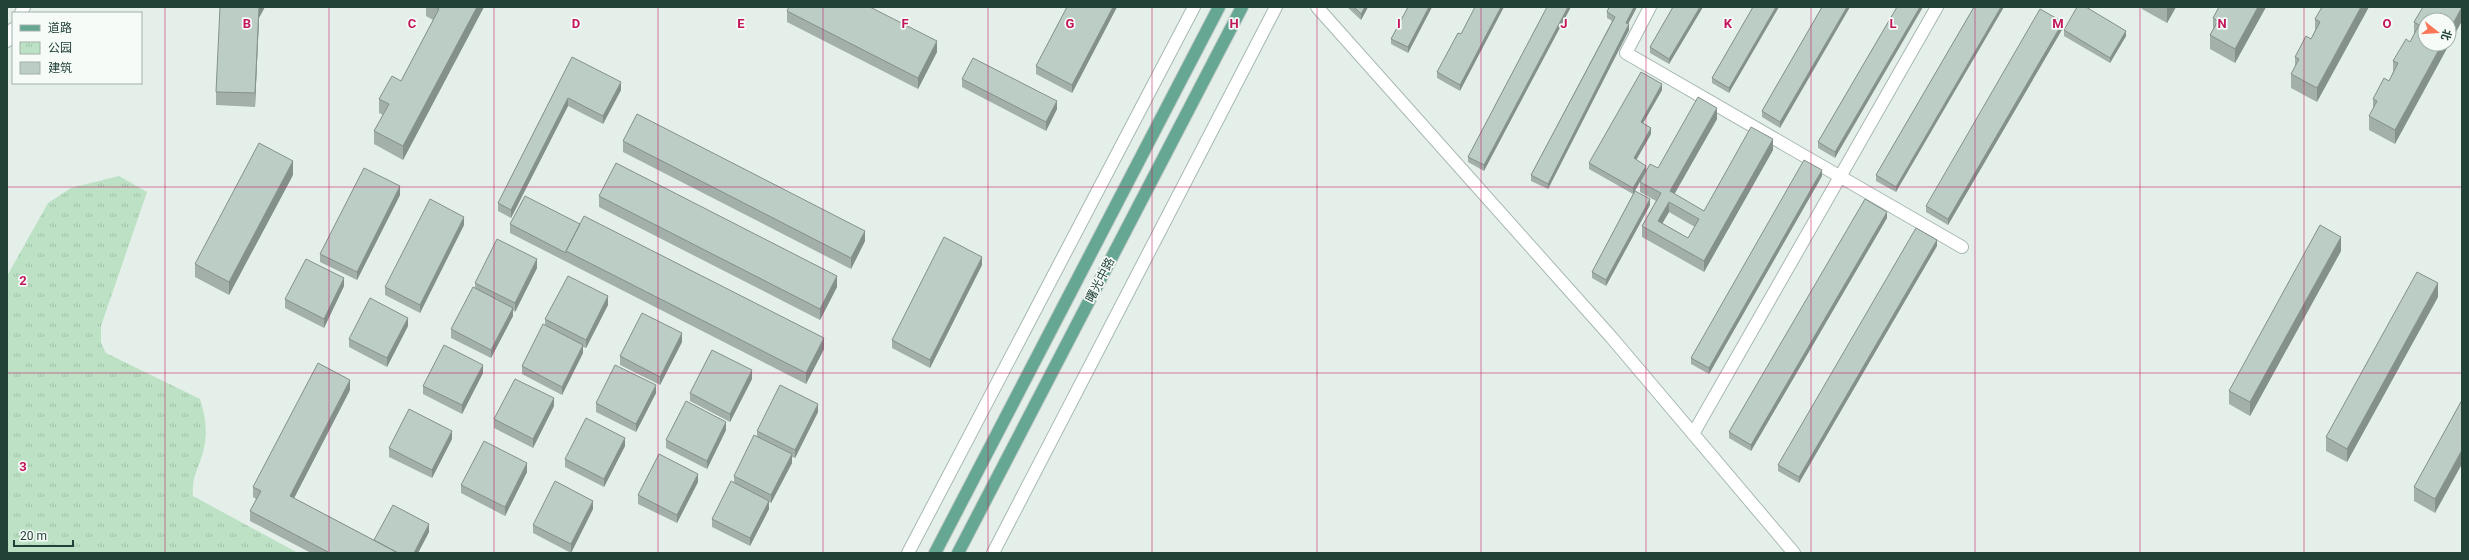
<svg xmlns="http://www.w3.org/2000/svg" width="2469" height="560" viewBox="0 0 2469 560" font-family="Roboto,'Noto Sans SC',sans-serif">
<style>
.park{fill:url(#park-tufts)}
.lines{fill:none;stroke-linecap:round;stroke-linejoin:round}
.minor-casing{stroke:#a7b8b1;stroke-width:14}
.major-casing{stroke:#c1cac7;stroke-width:14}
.minor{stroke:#fff;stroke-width:12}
.major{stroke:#66a793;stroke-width:12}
.wall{fill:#a2b0a9;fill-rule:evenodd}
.shaded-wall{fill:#84908a}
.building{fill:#bccdc5;stroke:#84908a;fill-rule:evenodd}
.grid{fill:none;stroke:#c2185b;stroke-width:1;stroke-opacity:0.55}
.labels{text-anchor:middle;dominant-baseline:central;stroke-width:3.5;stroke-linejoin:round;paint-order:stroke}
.street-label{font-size:12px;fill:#224238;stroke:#f6fbf8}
.grid-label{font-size:13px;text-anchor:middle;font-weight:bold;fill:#c2185b;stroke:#f6fbf8;stroke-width:3.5;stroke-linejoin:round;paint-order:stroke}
</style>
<defs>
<pattern id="park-tufts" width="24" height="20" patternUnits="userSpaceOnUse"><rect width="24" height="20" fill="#bce1c4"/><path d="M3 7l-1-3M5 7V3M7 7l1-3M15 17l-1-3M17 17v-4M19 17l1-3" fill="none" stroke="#a1c2a9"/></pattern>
</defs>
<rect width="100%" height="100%" fill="#e5efea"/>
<path class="park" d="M119 176 147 192 101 326V343L106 353 200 399C205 415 208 431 204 448 200 467 191 476 193 496L298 553H7V276L48 203 71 188Z"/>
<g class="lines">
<defs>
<path id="minor" d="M1317 7 1612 338 1794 553
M1650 7 1626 53 1962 247
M21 13 24 7
M7 41 13 29
M1693 434 1937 7
M908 553 1194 7
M993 553 1276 7"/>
<path id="major" d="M935 553 1219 7
M958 553 1242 7"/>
</defs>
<use href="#minor" class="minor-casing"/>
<use href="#major" class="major-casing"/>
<use href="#minor" class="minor"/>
<use href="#major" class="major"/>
</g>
<path class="wall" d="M426 7H484L403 160 374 144V131L383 115 379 113V99L401 81 433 20 426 16Z
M1067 7H1117L1072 93 1036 74V66Z
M1347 7H1368L1361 20Z
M1408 7H1432L1408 53 1391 44V39Z
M1547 7 1484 171 1468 162V157Z
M1609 7H1637L1628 24 1629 30 1548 189 1531 181V175L1612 21 1607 18V12Z
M1673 7H1703L1669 64 1650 53V47Z
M1753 7 1729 93 1712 83V78Z
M1822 7 1780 128 1762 117V111Z
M1897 7 1835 158 1818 148V142Z
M1974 7 1896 192 1876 181V175Z
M2142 7H2176L2167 23 2142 9Z
M2219 7H2266L2235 63 2210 49V35L2213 29V18Z
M2322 7 2317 102 2291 88V74L2295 68V57L2311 39 2315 30V19Z
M2423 7 2395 144 2369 130V116L2373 110V99L2389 81 2393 72V61L2410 42 2414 34V22Z
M787 11 937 52 918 89 787 22Z
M259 18 255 107 216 105V92Z
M2063 28 1948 225 1926 212V206Z
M2064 30 2126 36 2110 63 2064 36Z
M1461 34 1460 91 1437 78V72Z
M572 57 621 90 603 124 568 106 511 218 498 211V203Z
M962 79 1057 109 1046 131 962 87Z
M1662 90 1643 123 1651 134 1636 160 1646 171 1658 168 1717 119 1674 194 1704 211 1773 150 1704 272 1642 237V226L1656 201 1640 192V182L1635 191 1650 205 1606 286 1592 278V272L1633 194 1589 169V163ZM1669 212 1695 227 1688 238 1662 223Z
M623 141 865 241 851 269 623 152Z
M293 175 229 295 195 277V264Z
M1822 176 1709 374 1691 364V358Z
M400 195 357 280 320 262V254Z
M599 196 837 287 820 320 599 207Z
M1887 218 1751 451 1729 438V432Z
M510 224 824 349 806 384 510 233Z
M464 225 420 313 385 295V287Z
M1937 246 1799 483 1778 471V465Z
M2341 251 2250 416 2229 404V391Z
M982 265 930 368 892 348V340Z
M537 268 515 312 513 310V316L491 358 451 338V329L475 289V283Z
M344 286 324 328 285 308V299Z
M2438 297 2347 462 2326 451V437Z
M608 305 586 348 583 347V353L562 395 522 374V366L545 325V319Z
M408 326 387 367 349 347V339Z
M682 342 660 385 620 365V356Z
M483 373 462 414 423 394V386Z
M752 379 730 422 690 401V393Z
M350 390 294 498 374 540 429 532 418 553H311L250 521V511L256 499 253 497V487Z
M656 393 636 432 596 412V403Z
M2462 400 2435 513 2414 501V487Z
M554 406 533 448 494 428V419Z
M818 412 795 458 792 457V463L771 503 769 502V509L750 546 712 527V519L734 483V476L757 436V431Z
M726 430 707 469 666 448V440Z
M452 439 432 478 389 457V448Z
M625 446 604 487 565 467V459Z
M527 472 505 516 461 493V485Z
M698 482 677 523 638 504V495Z
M593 509 571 553 533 533V525Z"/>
<path class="shaded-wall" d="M259 7H265L259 18 255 107V93Z
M477 7H484L403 160V146Z
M1113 7H1117L1072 93V85Z
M1365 7H1368L1361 20V14Z
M1429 7H1432L1408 53V47Z
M1501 7H1504L1460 91V85Z
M1568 7H1571L1484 171V165Z
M1634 7H1637L1626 28V23Z
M1700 7H1703L1669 64V59Z
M1776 7H1779L1729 93V88Z
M1847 7H1850L1780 128V122Z
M1920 7H1923L1835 158V152Z
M2001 7H2004L1896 192V187Z
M2168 7H2176L2167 23V9Z
M2258 7H2266L2235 63V49Z
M2361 7H2369L2317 102V88Z
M2462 7V21L2395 144V130L2442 44H2449V31Z
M2063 22V28L1948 225V219Z
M1629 24V30L1548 189V184Z
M2126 31V36L2110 63V58Z
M937 41V52L918 89V78Z
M621 82V90L603 124V116Z
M1662 84V90L1641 127V122Z
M568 98V106L511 218V210Z
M1057 101V109L1046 131V122Z
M1717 108V119L1670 202V191Z
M1651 128V134L1634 164V158Z
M1773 139V150L1704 272V261Z
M293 161V175L229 295V282Z
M1646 166V171L1633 194V188Z
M1822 170V176L1709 374V368Z
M400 186V195L357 280V272Z
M1650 199V205L1606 286V280Z
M1669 202V212L1658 231V221Z
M1887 212V218L1751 451V445Z
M464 217V225L420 313V305Z
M865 231V241L851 269V258Z
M2341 237V251L2250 416V402Z
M1937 240V246L1799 483V477Z
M982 257V265L930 368V360Z
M537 259V268L515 312V303Z
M837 276V287L820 320V309Z
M344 278V286L324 328V319Z
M2438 283V297L2347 462V449Z
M608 296V305L586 348V340Z
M513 308V316L491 358V350Z
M408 318V326L387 367V358Z
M682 333V342L660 385V377Z
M824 338V349L806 384V373Z
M583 345V353L562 395V387Z
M483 365V373L462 414V405Z
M752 370V379L730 422V414Z
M350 380V390L290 506V496Z
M656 385V393L636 432V424Z
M554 398V406L533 448V439Z
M818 404V412L795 458V450Z
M726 422V430L707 469V461Z
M452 431V439L432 478V470Z
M625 438V446L604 487V479Z
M2462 450V464L2435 513V499Z
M792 454V463L771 503V495Z
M527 463V472L505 516V507Z
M698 474V482L677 523V515Z
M593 501V509L571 553V544Z
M769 501V509L750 546V538Z
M429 524V532L418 553H414Z"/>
<path class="building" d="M220 7H259L255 93 216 92Z
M435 7H477L403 146 374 131 389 104 379 99 392 76 401 81 439 9Z
M789 7H870L937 41 918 78 787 11Z
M1067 7H1113L1072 85 1036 66Z
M1354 7H1365L1361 14Z
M1408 7H1429L1408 47 1391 39Z
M1475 7H1501L1460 85 1437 72 1458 33 1461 34Z
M1547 7H1568L1484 165 1468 157Z
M1609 7H1634L1626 23 1629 24 1548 184 1531 175 1615 17 1607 12Z
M1673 7H1700L1669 59 1650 47Z
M1753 7H1776L1729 88 1712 78Z
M1822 7H1847L1780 122 1762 111Z
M1897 7H1920L1835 152 1818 142Z
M1974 7H2001L1896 187 1876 175Z
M2077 7H2086L2126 31 2110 58 2064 30Z
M2219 7H2258L2235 49 2210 35 2218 21 2213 18Z
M2322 7H2361L2317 88 2291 74 2299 59 2295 57 2306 36 2311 39 2320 22 2315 19Z
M2423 7H2462L2449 31V20H2425V44H2442L2395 130 2369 116 2377 101 2373 99 2384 78 2389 81 2398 63 2393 61 2406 39 2410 42 2419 25 2414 22Z
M2040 9 2063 22 1948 219 1926 206Z
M572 57 621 82 603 116 568 98 511 210 498 203Z
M973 58 1057 101 1046 122 962 79Z
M1641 72 1662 84 1641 122 1651 128 1634 158 1646 166 1633 188 1589 163Z
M1698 97 1717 108 1670 191 1704 211 1751 127 1773 139 1704 261 1642 226 1661 193 1640 182 1650 164 1658 168ZM1669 202 1699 219 1688 238 1658 221Z
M637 114 865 231 851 258 623 141Z
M259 143 293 161 229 282 195 264Z
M1804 160 1822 170 1709 368 1691 358Z
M616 163 837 276 820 309 599 196Z
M364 168 400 186 357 272 320 254Z
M1635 191 1650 199 1606 280 1592 272Z
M525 196 580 224 566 251V253L510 224Z
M430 199 464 217 420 305 385 287Z
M1865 199 1887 212 1751 445 1729 432Z
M584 216 824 338 806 373 566 251Z
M2320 225 2341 237 2250 402 2229 391Z
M1916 228 1937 240 1799 477 1778 465Z
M944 237 982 257 930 360 892 340Z
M497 239 537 259 515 303 475 283Z
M306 259 344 278 324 319 285 299Z
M2417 272 2438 283 2347 449 2326 437Z
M568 276 608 296 586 340 545 319Z
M473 287 513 308 491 350 451 329Z
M370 298 408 318 387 358 349 339Z
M642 313 682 333 660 377 620 356Z
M543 324 583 345 562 387 522 366Z
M444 345 483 365 462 405 423 386Z
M712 350 752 370 730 414 690 393Z
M318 363 350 380 290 496 398 553H330L250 511 261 491 253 487Z
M615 365 656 385 636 424 596 403Z
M515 379 554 398 533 439 494 419Z
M780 385 818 404 795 450 757 431Z
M2462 400V450L2435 499 2414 487Z
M686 401 726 422 707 461 666 440Z
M409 409 452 431 432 470 389 448Z
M586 418 625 438 604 479 565 459Z
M754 435 792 454 771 495 734 476Z
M484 441 527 463 505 507 461 485Z
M659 454 698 474 677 515 638 495Z
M555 481 593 501 571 544 533 525Z
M731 481 769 501 750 538 712 519Z
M393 505 429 524 414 553H398L374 540Z"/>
<path class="grid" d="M165 7V553M329 7V553M494 7V553M658 7V553M823 7V553M988 7V553M1152 7V553M1317 7V553M1481 7V553M1646 7V553M1811 7V553M1975 7V553M2140 7V553M2304 7V553M7 187H2462M7 373H2462"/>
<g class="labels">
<g class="street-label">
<text transform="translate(1100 280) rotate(-63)">曙光中路</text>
</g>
</g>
<g class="grid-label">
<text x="247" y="28">B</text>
<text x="412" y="28">C</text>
<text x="576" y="28">D</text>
<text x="741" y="28">E</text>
<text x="905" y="28">F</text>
<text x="1070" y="28">G</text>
<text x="1234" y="28">H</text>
<text x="1399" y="28">I</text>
<text x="1564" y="28">J</text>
<text x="1728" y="28">K</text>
<text x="1893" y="28">L</text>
<text x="2058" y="28">M</text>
<text x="2222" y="28">N</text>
<text x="2387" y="28">O</text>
<text x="23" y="285">2</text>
<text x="23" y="471">3</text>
</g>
<rect width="2469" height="560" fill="none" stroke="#224238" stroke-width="16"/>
<rect x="12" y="12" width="130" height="72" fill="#f6fbf8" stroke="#a1b1ab"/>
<rect x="20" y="25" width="20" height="6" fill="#66a793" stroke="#a1b1ab"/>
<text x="48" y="32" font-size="12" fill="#224238">道路</text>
<rect x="20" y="42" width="20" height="12" fill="url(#park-tufts)" stroke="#a1b1ab"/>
<text x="48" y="52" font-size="12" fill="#224238">公园</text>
<rect x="20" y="62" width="20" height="12" fill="#bccdc5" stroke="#a1b1ab"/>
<text x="48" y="72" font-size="12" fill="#224238">建筑</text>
<g transform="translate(2437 32) rotate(107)"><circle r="19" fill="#f6fbf8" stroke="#a1b1ab"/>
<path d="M0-3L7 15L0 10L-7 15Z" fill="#fb7656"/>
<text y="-6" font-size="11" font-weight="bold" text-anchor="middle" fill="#224238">北</text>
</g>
<path d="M14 540v6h59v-6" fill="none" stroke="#224238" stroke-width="2"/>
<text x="20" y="540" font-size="12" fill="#224238" stroke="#f6fbf8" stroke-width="3" paint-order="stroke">20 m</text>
</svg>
